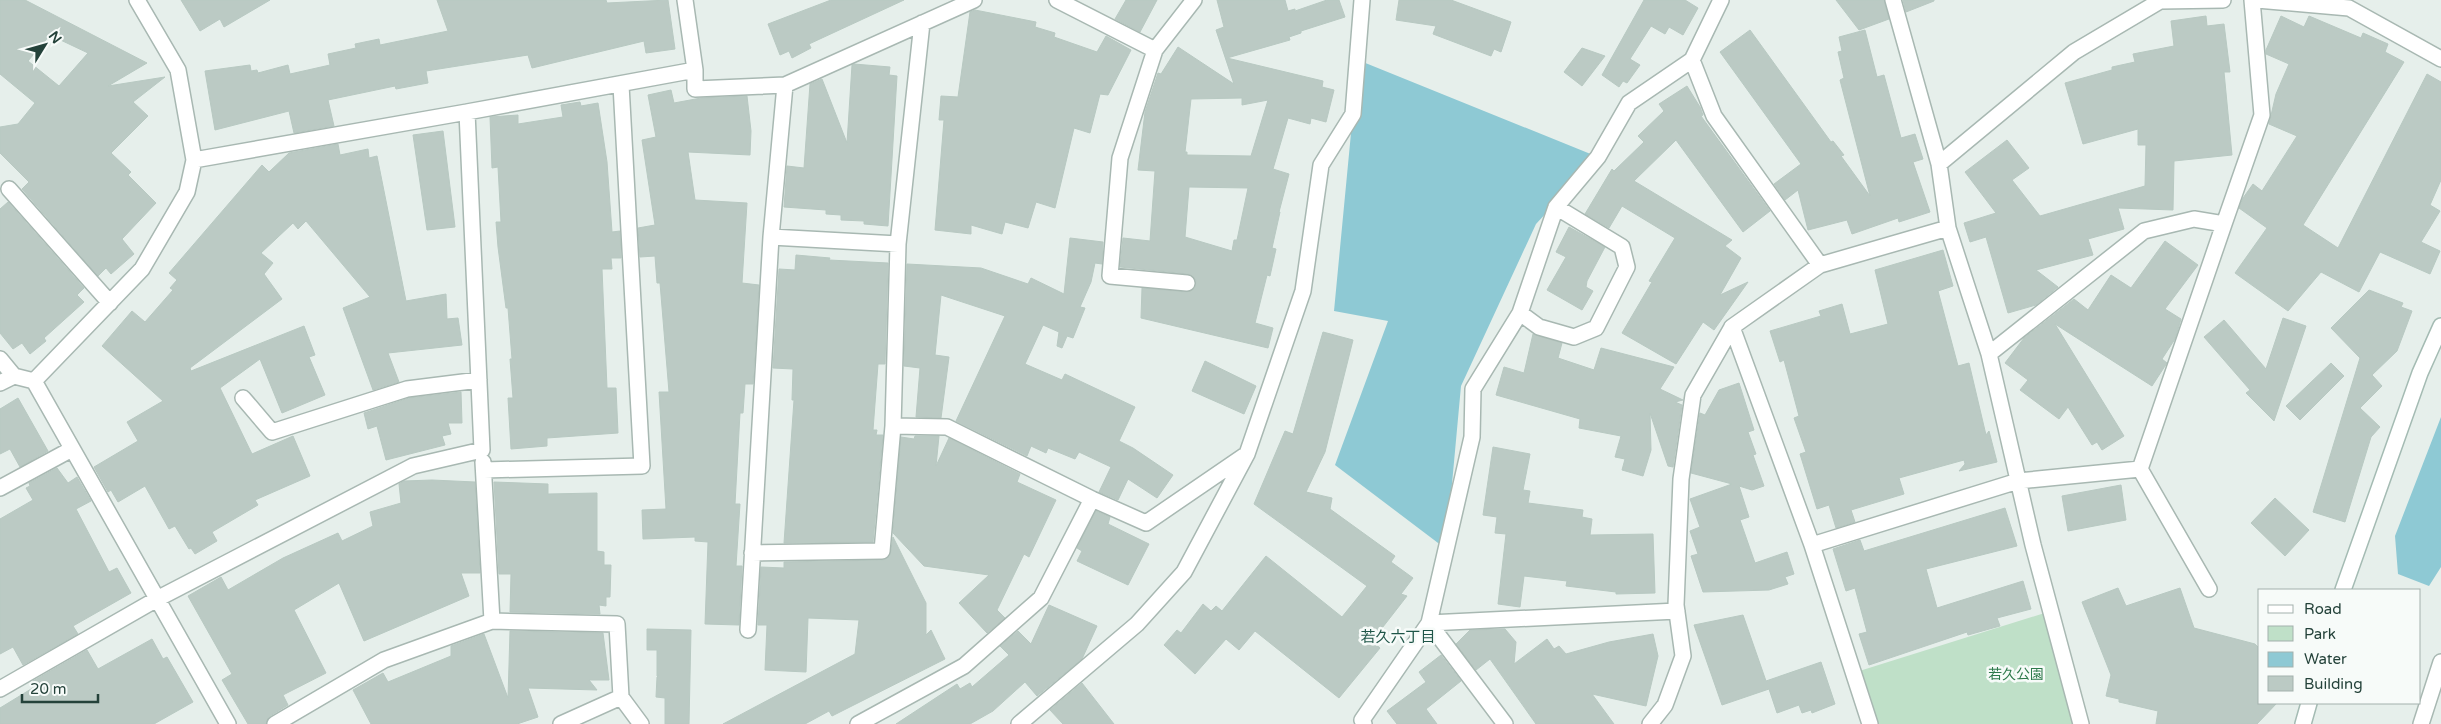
<svg xmlns="http://www.w3.org/2000/svg" width="2441" height="724" viewBox="0 0 2441 724" font-family="'Varela Round','Noto Sans JP',sans-serif">
<style>
.green{fill:#bfe0c8}
.water{fill:#8ec9d4}
.building{fill:#bbcac4;stroke:#b8c9c2;fill-rule:evenodd}
.lines{fill:none;stroke-linecap:round;stroke-linejoin:round}
.street-casing{stroke:#a8b8b2;stroke-width:18}
.secondary-casing{stroke:#a4bbb3;stroke-width:18}
.street{stroke:#fff;stroke-width:15}
.secondary{stroke:#fff;stroke-width:15}
.labels{text-anchor:middle;dominant-baseline:central;stroke-width:5;stroke-linejoin:round;paint-order:stroke}
.park-label{font-size:14px;fill:#2d7a4b;stroke:#f7fbf9}
.neighbourhood-label{font-size:15px;fill:#1f5548;stroke:#f7fbf9}
</style>
<rect width="100%" height="100%" fill="#e6efeb"/>
<path class="green" d="M2051 611 2081 724H1871L1853 673Z"/>
<path class="water" d="M1358 60 1598 157 1536 224 1461 386 1446 549 1335 465 1388 321 1334 311Z
M2441 417V567L2429 586 2398 574 2395 536Z"/>
<path class="building" d="M0 0H25L147 63 108 86 165 77 133 102 148 116 111 153 131 172 128 175 156 203 122 239 134 254 111 274 106 268 98 276 22 189 29 182 0 153V127L18 124 35 103 0 74ZM50 35 88 53 59 86 28 61Z
M181 0H270L224 27 220 19 200 31Z
M437 0H606L607 3 668 0 675 49 646 53 644 41 532 68 528 55 426 71 428 83 396 89 395 86 328 100 334 126 294 133 289 111 215 130 205 71 250 65 251 71 257 70 258 73 288 65 290 74 330 65 328 54 356 48 355 44 379 39 380 45 448 31Z
M831 0H904L809 44 811 48 792 58 789 51 780 55 768 24Z
M1126 0H1157L1140 32 1115 19Z
M1217 0H1285L1288 11 1295 9V11L1327 0H1339L1345 17 1301 31V33L1289 37 1290 40 1227 58 1323 81 1322 87 1334 90 1326 122 1311 118 1310 124 1288 118 1273 169 1289 174 1279 212H1280L1272 248 1276 249 1270 276 1267 275 1255 323 1273 328 1268 348 1141 318 1142 288 1187 292 1195 288 1196 280 1188 274 1120 267 1123 238 1150 241 1155 171 1138 170 1145 112 1158 73 1161 74 1178 47 1234 84 1216 30 1224 27ZM1242 98V105L1268 100 1251 156 1187 155V152H1185L1191 99ZM1189 187 1248 188 1237 240H1234L1232 251 1185 237Z
M1399 0H1451L1511 22 1501 52 1494 49 1491 56 1433 34 1436 26 1396 20Z
M1644 0H1685L1698 8 1683 35 1669 27 1665 34 1651 26 1630 59 1640 65 1627 83 1623 81 1619 87 1602 75Z
M1836 0H1884L1889 19 1859 30Z
M1903 0H1934V1L1906 12Z
M975 10 1036 22 1035 27 1055 33 1054 37 1097 52 1106 36 1131 50 1108 95 1100 94 1090 133 1074 128 1055 208 1036 202 1028 228 1005 222 1002 234 971 225V234L935 230 944 120H939L941 96 958 97 970 12Z
M2206 16 2207 26 2224 24 2230 72H2224L2232 155 2174 161 2173 210 2118 208 2124 229 2088 239 2093 255 2036 270 2058 287 2036 305 2008 313 1986 237 1970 242 1964 223 1996 213 1965 172 2007 140 2029 168 2012 180 2040 216 2145 186 2146 145H2138V129L2083 144 2065 83 2112 70V67L2135 62 2133 54 2174 46 2171 21Z
M2281 16 2304 27 2309 16 2361 38 2363 33 2388 44 2385 52 2404 62 2303 225 2338 248 2427 74 2441 82V180L2430 205 2440 211 2421 242 2440 251 2430 274 2380 252 2359 292 2321 272 2288 311 2235 273 2267 228 2239 208 2243 198 2253 184 2262 191 2297 136 2269 124 2276 94 2289 64 2266 54V50Z
M1750 30 1831 142 1833 141 1844 155 1841 156 1870 196 1840 80 1844 78 1838 52 1842 51 1839 37 1865 30 1877 77 1884 75 1901 138 1915 134 1923 159 1913 162 1930 212 1899 222 1898 218 1852 234 1847 220 1808 230 1798 190 1785 200 1774 184 1801 164 1720 52Z
M1582 48 1605 56 1582 86 1564 72Z
M854 64 890 67 889 75 897 76 888 226 864 224V221L841 220V215L826 214V210L784 207 787 166 804 168 810 84 822 79 847 143 852 65Z
M1687 86 1700 107 1703 115 1701 116 1770 211 1743 232 1676 140 1634 181 1732 240 1725 246 1741 258 1720 295 1748 282 1714 330 1703 322 1676 364 1622 333 1652 282 1649 281 1675 238 1622 206 1609 228 1585 214 1612 169 1614 171 1644 142 1638 136 1664 111 1659 104Z
M671 90 674 103 701 98 747 96 751 131 750 155 688 152 695 200 747 203 742 283 759 285 753 384H745L743 413H740L735 504H740L736 566H742L739 625 705 624 708 542 695 541V537L643 539 642 510 666 509 659 392H669L660 283H657L655 256 640 257 638 228 655 225 642 140 656 137 648 95Z
M580 102 581 106 598 103 607 162 612 232 620 231 621 258H611L612 269H602L607 388H616L618 433 547 438V446L511 449 508 398H513L510 359H512L508 308H506L498 247 496 222H501L498 167 492 168 490 117 518 115V124L563 117 561 105Z
M443 131 455 227 427 230 413 135Z
M338 144 340 155 368 149 369 158 377 156 406 301 446 294 447 319 458 318 462 345 388 353 399 382 373 390 343 308 370 297 306 221 298 229 293 223 261 253 273 263 264 274 282 299 190 368 191 371 304 326 315 355 309 357 325 395 282 413 260 359 220 388 252 454 293 436 310 476 255 500 258 505 212 532 217 541 195 554 191 548 189 549 175 526 169 529 145 486 118 502 111 490 108 492 94 467 138 441 127 422 163 401 102 346 132 311 145 322 173 290 170 288 177 280 169 273 262 165 269 172 289 153Z
M8 202 84 288 77 295 84 302 44 338 46 341 30 354 22 343 13 349 0 333V209Z
M1569 227 1605 247 1587 281 1586 287 1593 291 1582 310 1547 290 1566 257 1556 252Z
M1070 238 1103 242 1102 264 1095 263 1091 282 1080 307 1085 308 1073 338 1067 336 1062 348 1057 346 1059 332 1043 325 1025 364 1062 380 1065 374 1135 407 1119 441 1133 448 1173 475 1157 498 1128 479 1118 500 1099 492 1111 467 1079 452 1075 459 1048 448 1046 453 1031 446 1027 456 956 421 1005 316 941 295 935 355 949 357 941 418 916 417 920 368 904 366 907 264 981 268 1028 284 1031 278 1064 294Z
M2165 241 2198 265 2165 309 2181 319 2175 339 2162 359 2167 363 2165 366 2152 386 2055 324 2124 436 2102 450 2097 442 2092 445 2068 407 2059 419 2020 390 2028 380 2005 363 2024 338 2074 299 2088 310 2111 275 2131 288Z
M1943 250 1953 286 1938 291 1958 366 1969 363 1986 435 1989 431 1997 462 1959 471 1965 464 1964 460 1899 478 1904 494 1851 510 1855 522 1836 528 1829 505 1817 509 1800 454 1806 452 1794 418 1799 416 1784 360 1780 362 1770 331 1821 316 1819 311 1842 304 1850 334 1888 324 1875 270Z
M796 255 830 258 829 260 888 263 885 364H878L873 430H877L876 435H883L873 542 784 543 794 400H792L793 369 773 368 779 269 795 270Z
M2369 290 2403 303 2401 307 2412 311 2397 351 2372 375 2382 386 2360 408 2380 427 2371 437 2345 522 2313 512 2360 358 2331 328Z
M2283 318 2306 326 2274 421 2246 393 2250 390 2204 337 2224 320 2266 369Z
M1323 332 1353 340 1325 452 1306 492 1332 498 1330 509 1395 556 1391 562 1413 578 1401 594 1407 596 1372 641 1380 648 1339 698 1255 631 1239 650 1226 639 1195 674 1164 645 1177 630 1181 633 1203 604 1211 611 1216 606 1222 611 1266 556 1342 617 1367 586 1254 504 1285 431 1293 434Z
M1533 334 1562 343 1558 358 1594 370 1601 348 1674 367 1660 389 1683 400 1675 402 1682 405 1673 467 1668 466 1650 413 1651 450 1643 476 1622 470 1625 459 1615 457 1621 436 1579 428 1580 419 1496 395 1504 367 1524 373Z
M1205 361 1256 386 1244 414 1192 391Z
M2331 363 2344 376 2300 420 2286 406Z
M1739 383 1754 430 1748 432 1756 454 1753 455 1764 486 1752 490 1739 486 1749 517 1740 520 1755 563 1787 552 1794 574 1785 577 1788 584 1769 590 1703 592 1691 556 1698 554 1690 531 1700 527 1690 499 1732 484 1691 473 1700 413 1705 415 1719 390Z
M461 392 462 423H448L451 434 442 436 445 445 386 460 377 426 368 429 364 413 409 398Z
M18 398 48 451 20 467 10 449 0 454V409Z
M915 436H939L936 466 949 438 1020 474 1017 482 1056 500 1029 557 1024 554 997 610 1005 618 987 633 959 603 989 575 924 566 893 533 901 437 914 439Z
M1493 447 1530 454 1523 490 1530 491 1528 503 1583 510 1582 517 1592 519 1590 535 1653 534 1655 593 1616 594V592L1566 586 1567 581 1524 576 1520 607 1498 604 1506 534 1495 533 1497 517 1483 515Z
M57 468 68 483 77 477 91 501 76 509 109 572 117 568 131 593 73 626 78 634 23 665 13 647 0 654V519L33 500 26 488 30 486 29 483Z
M432 480 475 482 480 573H461L469 596 364 641 339 583 294 610 326 673 283 695 288 705 270 716 266 724H248L222 680 232 674 188 596 221 577 228 590 283 558 338 533 342 541 373 526 370 512 401 503 399 484 404 481Z
M494 482 548 484V494L597 493V551L604 552V565H611L610 597H606V606L599 605 600 614 510 612 511 574H499Z
M2121 485 2126 520 2068 531 2062 496Z
M2275 498 2309 530 2285 556 2251 523Z
M2005 508 2017 546 1926 569 1937 608 2023 581 2031 609 1997 618 2000 626 1968 635 1967 632 1869 665 1859 634 1867 632 1855 588 1846 591 1833 549 1860 540 1864 551Z
M1096 511 1110 517 1108 524 1149 544 1128 585 1077 561 1082 551 1077 548Z
M893 537 926 603V635L931 630 945 659 832 716 829 711 805 724H723L855 654 859 620 808 618 806 672 765 670 767 625H758L761 567 784 568V562L883 560 890 556Z
M2118 588 2126 606 2180 588 2194 628 2255 644 2260 649V703H2277L2257 724H2156L2158 711 2119 702V699L2106 696 2111 675 2082 602Z
M1049 605 1097 626 1082 659 1037 696 1025 682 993 711 970 724H896L957 684 960 689 970 683 972 687 1009 655 1000 646 1018 631 1031 644Z
M1743 615 1766 681 1821 662 1835 704 1812 713 1811 710 1802 713 1799 705 1777 713 1769 689 1722 705 1694 625Z
M647 629 691 630 689 724H665V698L656 697 657 677 659 675 657 676V650H647Z
M1505 629 1516 642 1514 664 1547 639 1554 649 1559 646 1566 654 1609 642 1653 634 1658 656 1646 706 1592 694 1614 724H1536L1490 659 1476 670 1456 644 1470 630Z
M510 631 603 633 609 680H589L597 690 528 688 538 717 517 724H371L353 690 383 673 388 682 451 656V646L484 634 508 698Z
M152 639 163 659 167 657 193 702 154 724H0V708L36 686 33 681 87 650 98 669Z
M1441 655 1461 681 1426 709 1437 724H1397L1387 711 1426 682 1419 672Z
M1082 683 1114 724H1063L1050 710Z"/>
<g class="lines">
<defs>
<path id="street" d="M137 0 178 70 194 160 187 192 142 269 34 381 228 724
M1057 0 1155 50 1194 0
M1893 0 1939 164 1948 228 1989 354 2033 545 2081 724
M2257 0 2349 8 2441 59
M1155 50 1120 158 1110 276 1187 283
M1692 60 1714 116 1820 265
M695 70V89L785 85 974 0
M194 160 467 112
M1939 164 2074 52 2160 1 2223 0
M9 189 110 303
M2224 224 2262 115 2252 0
M1948 228 1820 265 1732 327 1812 545 2018 481 2140 469
M771 237 898 244
M1520 313 1539 327 1574 337 1596 328 1627 267 1622 247 1556 207
M1989 354 2144 231 2194 219 2224 224 2140 469 2209 589
M0 359 14 376
M0 383 14 376 34 381
M243 398 272 432 407 389 479 380
M893 426 947 427 1092 499
M484 470 642 466 621 85
M0 488 72 449
M1812 545 1870 724
M752 553 882 551 893 426 898 244 922 23
M492 621 617 624 621 697
M748 630 771 237 785 85
M0 689 157 599 413 466 482 450 467 112 695 70 685 0
M275 724 384 660 492 621 483 462
M561 724 621 697 641 724
M858 724 964 666 1041 598 1092 499 1146 523 1244 456
M1019 724 1137 624 1184 572 1247 454 1303 291 1321 165 1353 114 1362 0
M1364 724 1362 720 1429 623 1472 437 1473 389 1520 313 1556 207 1598 157 1629 103 1692 60 1721 0
M1505 724 1429 623 1677 611
M1650 724 1665 705 1683 656 1676 605 1681 479 1693 395 1732 327
M2421 724 2441 662"/>
<path id="secondary" d="M2343 590 2420 373 2441 326
M2303 724 2309 703"/>
</defs>
<use href="#street" class="street-casing"/>
<use href="#secondary" class="secondary-casing"/>
<use href="#street" class="street"/>
<use href="#secondary" class="secondary"/>
</g>
<g class="labels">
<g class="park-label">
<text x="2016" y="674">若久公園</text>
</g>
<g class="neighbourhood-label">
<text x="1398" y="637">若久六丁目</text>
</g>
</g>
<rect x="2258" y="589" width="162" height="115" fill="#f7fbf9" stroke="#a3b1ad"/>
<rect x="2268" y="605" width="25" height="8" fill="#ffffff" stroke="#a3b1ad"/>
<text x="2304" y="614" font-size="15" fill="#24423a">Road</text>
<rect x="2268" y="626" width="25" height="15" fill="#bfe0c8" stroke="#a3b1ad"/>
<text x="2304" y="639" font-size="15" fill="#24423a">Park</text>
<rect x="2268" y="652" width="25" height="15" fill="#8ec9d4" stroke="#a3b1ad"/>
<text x="2304" y="664" font-size="15" fill="#24423a">Water</text>
<rect x="2268" y="676" width="25" height="15" fill="#bbcac4" stroke="#a3b1ad"/>
<text x="2304" y="689" font-size="15" fill="#24423a">Building</text>
<g transform="translate(45 45) rotate(53)" stroke="#f7fbf9" stroke-width="4" paint-order="stroke">
<path d="M0-4L9 19L0 12L-9 19Z" fill="#24423a"/>
<text y="-8" font-size="14" font-weight="bold" text-anchor="middle" fill="#24423a">N</text>
</g>
<path d="M22 694v8h76v-8" fill="none" stroke="#24423a" stroke-width="2.5"/>
<text x="30" y="694" font-size="15" fill="#24423a" stroke="#f7fbf9" stroke-width="4" paint-order="stroke">20 m</text>
</svg>
